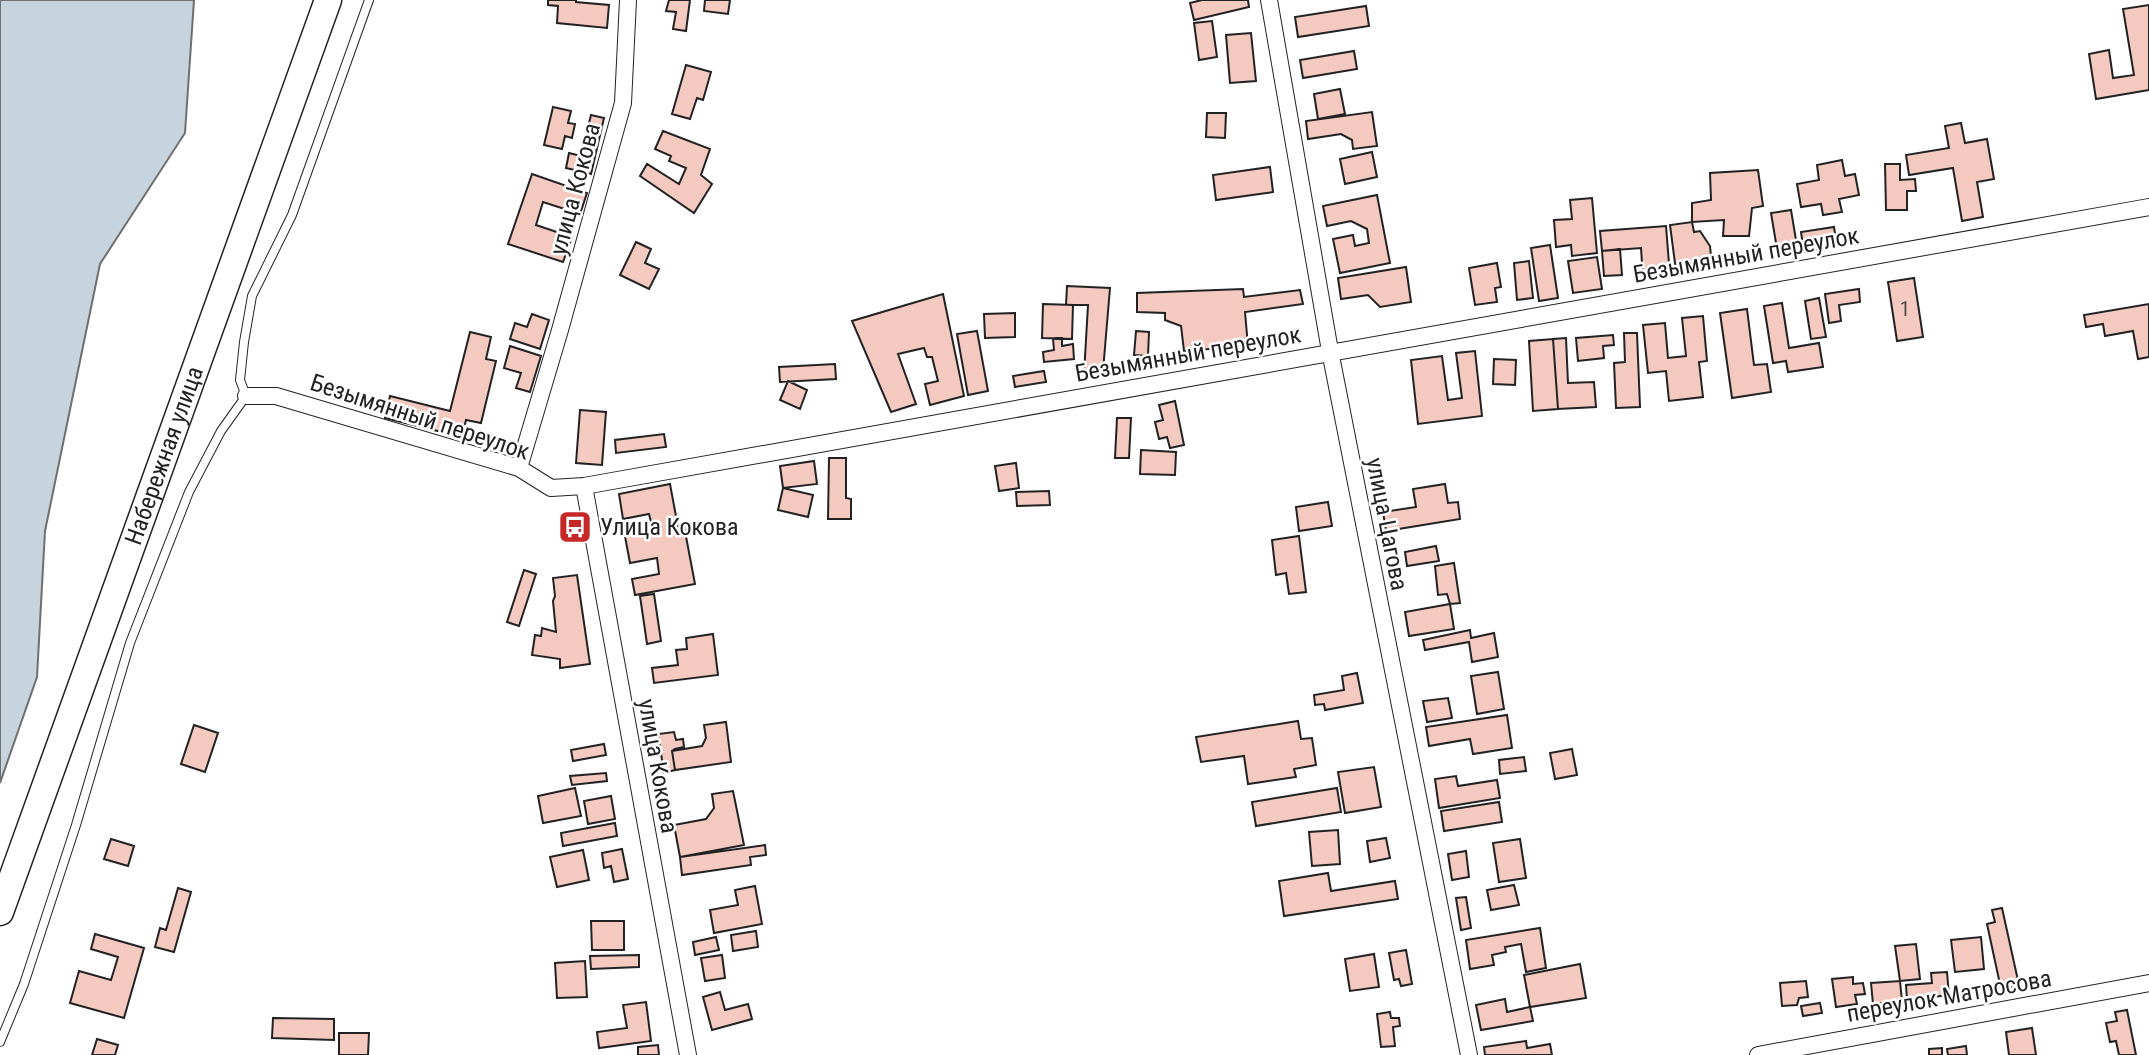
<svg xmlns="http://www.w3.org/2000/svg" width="2149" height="1055" viewBox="0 0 2149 1055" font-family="'Roboto Condensed',sans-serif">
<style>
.water{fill:#c7d3dd;stroke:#6f6f6f;stroke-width:2}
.building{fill:#f3c9c0;stroke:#222;stroke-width:2}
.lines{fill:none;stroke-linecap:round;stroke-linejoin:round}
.lane-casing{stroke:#222;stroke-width:10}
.street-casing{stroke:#222;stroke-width:18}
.primary-casing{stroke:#222;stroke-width:29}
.lane{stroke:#fff;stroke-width:8}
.street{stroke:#fff;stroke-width:16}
.primary{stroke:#fff;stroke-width:26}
.labels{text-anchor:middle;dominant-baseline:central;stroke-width:5;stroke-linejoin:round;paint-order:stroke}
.number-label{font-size:21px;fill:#564c4a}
.street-label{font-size:24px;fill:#222;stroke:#fff}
.poi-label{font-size:24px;fill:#222;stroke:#fff;text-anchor:start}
</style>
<rect width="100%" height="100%" fill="#fff"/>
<path class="water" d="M0 0H194L185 133 100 264 45 531 37 677 0 783Z"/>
<path class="building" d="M548 0H576V2L609 5 607 28 557 23 558 6 548 5Z
M669 0H690L686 31 673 29 676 12 666 11Z
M705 0H730L728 14 704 11Z
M1202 0H1248L1249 7 1194 20 1190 3Z
M2149 5V90L2096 99 2089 54 2109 50 2113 78 2134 75 2123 9Z
M1366 6 1369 26 1298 37 1295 17Z
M1212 21 1217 57 1199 60 1194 23Z
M1251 33 1256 81 1230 83 1226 35Z
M1354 51 1357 69 1303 78 1300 60Z
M686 65 711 72 703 100 697 98 690 119 672 114Z
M1340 89 1345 114 1318 119 1314 94Z
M553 107 571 111 568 123 575 124 572 138 565 136 562 149 544 145Z
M1372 112 1377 146 1353 149 1352 140 1341 134 1308 139 1306 121Z
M1207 113H1226L1225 138 1206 137Z
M591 115 604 118 591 174 566 168 569 153 581 156Z
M1961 123 1965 143 1987 139 1994 179 1977 182 1983 217 1962 221 1953 168 1909 175 1906 155 1949 148 1945 126Z
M663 131 710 149 701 175 712 184 694 213 640 176 647 164 679 184 686 168 669 161 671 156 655 149Z
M1372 152 1377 177 1345 184 1340 159Z
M1842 160 1845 176 1855 174 1859 195 1839 199 1842 212 1823 215 1821 204 1801 207 1797 184 1819 180 1817 165Z
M1885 164H1900V180L1915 179 1916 191H1907V210H1886Z
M1270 167 1273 192 1216 200 1213 175Z
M1758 170 1763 206 1752 208 1749 236H1723L1724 220 1692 222V203L1711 200 1710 173Z
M532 174 587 193 580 214 543 202 536 225 572 237 563 262 508 244Z
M1377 195 1390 263 1340 273 1333 239 1353 235 1355 246 1369 243 1367 229 1351 221 1327 226 1323 206Z
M1592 198 1597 253 1572 256 1571 245 1556 247 1554 220 1572 219 1570 200Z
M1791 210 1798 252 1778 255 1771 213Z
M1692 222 1694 232 1700 231 1710 246 1712 266 1676 271 1670 225Z
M1666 226 1670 276 1643 278 1641 248 1602 251 1600 231Z
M1834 227 1837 246 1804 252 1801 232Z
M636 242 651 249 645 263 659 269 649 289 620 275Z
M1550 245 1558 298 1539 301 1531 248Z
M1620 249 1622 275 1604 276 1602 251Z
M1597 257 1602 289 1573 293 1568 261Z
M1529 261 1533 298 1517 300 1514 263Z
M1497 263 1501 287 1495 288 1497 302 1475 305 1469 268Z
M1406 267 1411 302 1380 307 1368 295 1341 299 1338 278Z
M1914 278 1923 337 1897 341 1888 282Z
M1067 286 1110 288 1103 371 1084 374 1088 305H1066Z
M1243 289 1244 297 1300 290 1303 304 1245 312 1248 346 1184 351 1181 326 1165 320V313L1137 312V293Z
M1859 289 1860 302 1839 305 1841 321 1829 323 1825 294Z
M943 294 964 396 930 405 925 384 938 381 932 357H927L924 348 898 354 916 404 891 412 852 321Z
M1819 298 1826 337 1811 339 1805 301Z
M1782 303 1789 348 1819 343 1823 367 1788 372 1786 361 1773 363 1764 306Z
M1043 304 1073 305 1072 339 1042 338Z
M2149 304V357L2138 359 2133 331 2105 336 2103 324 2086 327 2084 315Z
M1747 309 1754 365 1767 364 1771 392 1732 398 1720 313Z
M1015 313V337L985 338 984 314Z
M532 314 549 320 540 349 510 339 515 323 527 327Z
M1703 316 1707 361 1699 362 1703 397 1669 401 1666 371 1648 373 1643 325 1665 323 1668 358 1686 356 1682 318Z
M977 331 988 391 968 395 957 334Z
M1136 331 1149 332 1148 356 1134 355Z
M470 332 491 337 486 359 496 361 481 423 466 420 462 437 385 418 390 396 450 411Z
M1624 333H1637L1640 407 1616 408 1614 363 1625 362Z
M1613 335 1614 345 1603 346 1604 358 1578 361 1576 338Z
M1062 338V346L1073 344 1074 359 1044 362 1043 352 1054 350 1053 339Z
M1566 338 1568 383 1594 382 1596 407 1558 409 1553 339Z
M1553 339 1558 409 1533 411 1529 341Z
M510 346 541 356 530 392 516 388 521 373 504 368Z
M1475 351 1482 416 1418 424 1411 360 1442 356 1448 400 1462 398 1456 353Z
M1494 359 1516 360 1515 385 1493 384Z
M835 364 836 379 780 382 779 367Z
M1044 371 1046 382 1015 387 1013 376Z
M788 381 807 390 800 409 780 400Z
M1175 401 1184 445 1170 448 1167 437 1159 439 1155 422 1163 420 1159 405Z
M580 410 606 412 602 465 576 463Z
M1117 418H1131L1129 458H1115Z
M664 434 666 447 616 453 615 440Z
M1141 450 1176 452 1175 475 1140 474Z
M829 458H846V498L851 499V519H828Z
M814 461 817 484 783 488 780 466Z
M1016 463 1019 488 999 491 995 466Z
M670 484 678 527 684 526 695 584 635 595 632 579 659 574 657 558 630 563 624 531 652 526 649 514 623 519 619 494Z
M1445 484 1448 503 1458 502 1460 519 1386 531 1383 512 1416 507 1413 489Z
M783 488 813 495 808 517 778 510Z
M1049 491 1050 505 1017 506 1016 492Z
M1328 502 1332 526 1299 531 1296 507Z
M1299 536 1306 592 1289 594 1286 573 1276 575 1272 540Z
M1436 546 1439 561 1407 566 1405 552Z
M1454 563 1460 603 1450 604 1447 594 1438 595 1435 566Z
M524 570 536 574 519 626 507 622Z
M577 575 590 664 560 668V659L532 655 535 635 541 636 542 628 556 632 553 601 555 596 553 578Z
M654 594 661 641 647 644 640 596Z
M1450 604 1454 629 1409 636 1405 612Z
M1470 630 1471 638 1494 633 1498 657 1472 662 1469 642 1425 650 1423 640Z
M713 634 718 675 654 683 652 668 678 665 676 650 687 649 686 638Z
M1498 672 1504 709 1477 714 1471 676Z
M1357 673 1363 703 1325 710 1324 704 1315 705 1314 695 1344 690 1342 676Z
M1448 698 1452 718 1427 722 1423 701Z
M1507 715 1512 748 1473 754 1470 739 1429 746 1426 727Z
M1298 721 1301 739 1312 738 1316 765 1294 769 1296 777 1248 784 1244 756 1201 762 1196 737Z
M726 722 731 762 675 770 672 751 702 746 706 738 704 725Z
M194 725 218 733 205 772 181 764Z
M674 732 676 740 683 739 684 747 675 749 672 751 675 770 664 773 658 734Z
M604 744 606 755 573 761 571 750Z
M1572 749 1577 775 1555 779 1550 753Z
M1524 757 1526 771 1500 774 1499 760Z
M1374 767 1381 807 1345 813 1338 772Z
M606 773 607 781 572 785 570 776Z
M1456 776 1458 786 1497 780 1500 798 1439 808 1435 779Z
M575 788 581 816 543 823 538 796Z
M1337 788 1341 812 1256 826 1252 802Z
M733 791 744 845 680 857 674 825 706 819 714 808 712 794Z
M611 796 615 819 588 824 584 801Z
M1499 802 1502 822 1444 831 1441 811Z
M615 823 617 836 563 846 561 833Z
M1338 830 1340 864 1312 866 1309 832Z
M1386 838 1390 858 1370 862 1367 841Z
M111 839 134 846 128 866 104 859Z
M1520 839 1526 878 1499 882 1493 843Z
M765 845 766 855 750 857 751 865 682 875 680 857Z
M622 849 628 879 614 882 611 866 604 868 602 853Z
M583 850 589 880 557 887 550 857Z
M1466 851 1469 877 1452 880 1448 854Z
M1328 873 1331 891 1395 881 1398 899 1284 916 1279 881Z
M1514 885 1519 905 1491 910 1487 890Z
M755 886 762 924 714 933 710 910 738 905 735 890Z
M178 888 191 892 174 952 155 947 160 928 166 930Z
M1466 897 1471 928 1461 930 1456 898Z
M2002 908 2019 985 2001 989 1987 924 1995 922 1992 910Z
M591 921H624V950H592Z
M1540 928 1546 968 1526 972 1521 944 1505 947 1506 952 1492 955 1494 965 1470 969 1466 940Z
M756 931 758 947 733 951 731 935Z
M95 934 144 948 124 1018 70 1003 79 971 111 980 118 957 91 949Z
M716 937 719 950 695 955 693 942Z
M1981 937 1984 969 1955 972 1951 940Z
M1916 944 1920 979 1900 981 1895 946Z
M1406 950 1412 984 1401 986 1399 979 1394 980 1389 953Z
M1374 954 1379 987 1350 991 1345 959Z
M639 955V967L591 969 590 956Z
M722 955 725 978 705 981 701 958Z
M585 961 587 997 557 998 555 963Z
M1580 964 1586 998 1530 1007 1524 975Z
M1947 972 1949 995 1907 1000 1906 985 1932 983 1931 973Z
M1853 977V984L1863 983 1865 994 1855 995 1857 1004 1836 1007 1832 979Z
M1806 981 1808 997 1799 998 1797 1005 1782 1006 1780 983Z
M1900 981 1902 1001 1873 1004 1871 983Z
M720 992 725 1010 748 1004 752 1019 712 1030 703 997Z
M1505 999 1507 1012 1530 1007 1533 1021 1481 1030 1476 1005Z
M646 1002 651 1041 599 1048 597 1032 627 1028 623 1005Z
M1820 1003 1822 1013 1803 1016 1801 1006Z
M2127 1010 2136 1055H2119L2116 1041 2110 1042 2106 1023 2117 1021 2115 1012Z
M1390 1012 1391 1018H1399L1400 1026 1393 1027 1395 1046 1381 1047 1377 1014Z
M273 1018 334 1019V1040L272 1038Z
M2032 1028 2036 1055H2009L2006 1032Z
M339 1033H369L368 1055H339Z
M97 1039 118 1045 115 1055H92Z
M1526 1041 1527 1048 1550 1044 1552 1055H1485L1484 1047Z
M658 1045 659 1055H638V1047Z
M1966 1046 1967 1055H1948L1947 1049Z
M1942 1048V1055H1929V1049Z"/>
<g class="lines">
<defs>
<path id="lane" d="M0 1042 24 984 76 825 130 643 189 492 221 431 246 396 240 380 244 342 252 296 292 215 369 0"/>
<path id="street" d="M1269 0 1330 351 1469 1055
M246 396H276L519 468 551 488 584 486 2149 207
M519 468 560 330 623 103 628 0
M584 486 688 1055
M1758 1055 2149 983"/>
<g id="primary">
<path id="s1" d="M0 912 328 0"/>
</g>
</defs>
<use href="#lane" class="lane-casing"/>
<use href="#street" class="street-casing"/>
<use href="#primary" class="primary-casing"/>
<use href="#lane" class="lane"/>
<use href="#street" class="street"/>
<use href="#primary" class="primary"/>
</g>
<defs>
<symbol id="bus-square" viewBox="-11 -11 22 22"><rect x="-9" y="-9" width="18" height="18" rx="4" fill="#c62828" stroke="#fff"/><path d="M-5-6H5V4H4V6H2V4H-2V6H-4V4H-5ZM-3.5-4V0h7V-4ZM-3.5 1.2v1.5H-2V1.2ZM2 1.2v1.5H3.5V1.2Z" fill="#fff"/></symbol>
</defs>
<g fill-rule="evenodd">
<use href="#bus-square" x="556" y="508" width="38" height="38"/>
</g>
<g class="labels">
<g class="number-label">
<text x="1905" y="309">1</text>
</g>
<g class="street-label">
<text transform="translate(575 189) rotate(-75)">улица Кокова</text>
<text transform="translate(1746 255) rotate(-10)">Безымянный переулок</text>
<text transform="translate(1188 354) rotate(-10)">Безымянный переулок</text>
<text transform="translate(420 417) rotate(18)">Безымянный переулок</text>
<text stroke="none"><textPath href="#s1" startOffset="485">Набережная улица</textPath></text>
<text transform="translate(1387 524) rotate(79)">улица Цагова</text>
<text transform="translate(658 766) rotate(80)">улица Кокова</text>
<text transform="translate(1949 996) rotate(-10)">переулок Матросова</text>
</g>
<g class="poi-label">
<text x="600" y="527">Улица Кокова</text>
</g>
</g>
</svg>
